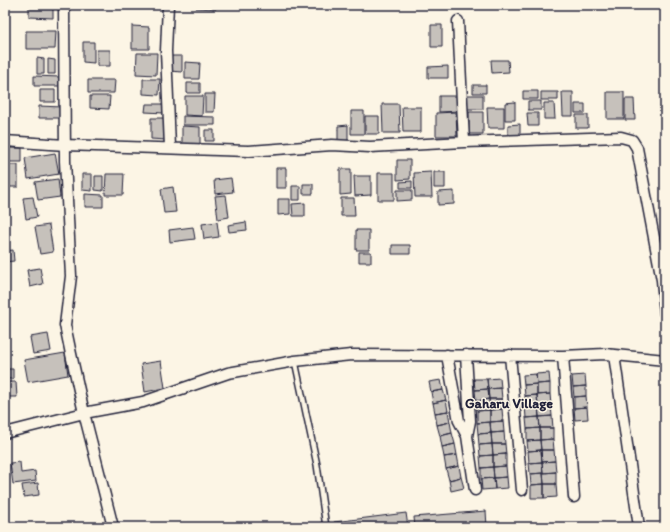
<svg xmlns="http://www.w3.org/2000/svg" width="670" height="532" viewBox="0 0 670 532" font-family="Itim,sans-serif">
<style>
.building{fill:#c6c1bb;stroke:#22223b}
.lines{fill:none;stroke-linecap:round;stroke-linejoin:round}
.lane-casing{stroke:#22223b;stroke-width:8}
.street-casing{stroke:#22223b;stroke-width:13}
.lane{stroke:#fcf5e5;stroke-width:5}
.street{stroke:#fcf5e5;stroke-width:10}
.labels{text-anchor:middle;dominant-baseline:central;stroke-width:3;stroke-linejoin:round;paint-order:stroke}
.neighbourhood-label{font-size:14px;font-weight:bold;fill:#22223b;stroke:#fcf5e5}
</style>
<rect width="100%" height="100%" fill="#fcf5e5"/>
<filter id="ink" filterUnits="userSpaceOnUse"><feTurbulence type="fractalNoise" baseFrequency=".025" numOctaves="2"/><feDisplacementMap in="SourceGraphic" scale="8" xChannelSelector="R" yChannelSelector="G"/><feConvolveMatrix kernelMatrix="1 2 1 2 8 2 1 2 1" color-interpolation-filters="sRGB"/></filter>
<g filter="url(#ink)">
<path class="building" d="M29 5H53V18L29 17Z
M197 5H216V9L196 8Z
M431 25H442V47H431Z
M132 26 149 27V49H132Z
M26 31H56L55 49H26Z
M83 42H94V63L83 62Z
M97 50H110V66H97Z
M137 53H157L156 75 136 74Z
M169 56H182V72L169 71Z
M37 58 44 59V74H37Z
M48 59 55 60V74H48Z
M491 60H508L509 72 492 73Z
M185 62 200 63 199 79H185Z
M448 66V78H428V67Z
M34 76 60 77 59 86H34Z
M143 79H160L159 95 143 94Z
M88 80H115L114 93H88Z
M187 83H200V93H187Z
M473 85H486V93H473Z
M40 90H55V102H40Z
M523 91H538V99H523Z
M541 92H558V100H541Z
M562 92H573V116H563Z
M607 92H624V119H607Z
M205 94H215L214 112H205Z
M463 95H483V109H464Z
M90 96H110L109 109 90 108Z
M185 96H203L202 116 185 115Z
M439 96H460V111L439 112Z
M625 99H634L635 120H625Z
M528 101H541V110H528Z
M515 102V120H505V103Z
M544 103H554L555 119H544Z
M146 104H164V113L145 112Z
M382 104H399L400 133H383Z
M575 104H585V113H575Z
M39 106 62 107V118H39Z
M402 107H421V132H403Z
M487 107H504V128H488Z
M351 111H364V134H351Z
M456 112 457 136H436V113Z
M469 112H483V134H469Z
M527 113H538V126H528Z
M576 115H588V128H576Z
M183 116 215 117V125H183Z
M365 116H379V134H365Z
M151 118H167L166 140 151 139Z
M520 124V136L508 137V125Z
M348 125V142H338V126Z
M182 126 200 127V147H182Z
M205 130H214V141H205Z
M5 148H22V162H5Z
M55 153 59 174 28 179 25 158Z
M397 160H410V179L397 180Z
M5 165H18V187H5Z
M276 168H286V188H276Z
M340 169H351V194L340 195Z
M431 172 432 197H415L414 173Z
M434 172H445V188H434Z
M378 173H394V200H378Z
M82 174H92V191L82 190Z
M106 174H124L123 195H105Z
M95 176H103V191L95 190Z
M354 176H371V195L355 196Z
M231 178 233 192 215 194 214 180Z
M58 179 60 197 38 200 35 182Z
M412 181V188H400V182Z
M303 184H313V194H303Z
M292 186H300V200H292Z
M173 187 176 212 164 213 161 189Z
M397 190H412V200L397 201Z
M454 191V204L438 205V192Z
M85 194 103 195V207H85Z
M226 195 229 217 218 219 215 196Z
M33 197 37 217 26 219 23 198Z
M341 198H354L355 216H341Z
M278 199H290V214L278 215Z
M305 203V216H293L292 204Z
M217 222 219 237 204 239 202 224Z
M246 222 247 230 229 232 228 225Z
M49 225 53 252 40 254 35 227Z
M193 227 195 239 170 242 169 230Z
M356 230H369V250H356Z
M392 245H410V254H392Z
M13 250 14 261 5 262V251Z
M359 252H371V262H359Z
M40 268 43 284 30 287 27 270Z
M48 334 51 351 33 354 30 337Z
M65 353 68 375 28 382 24 360Z
M161 361 165 388 145 392 141 364Z
M5 369H13V379H5Z
M549 373 550 383 537 384 536 374Z
M536 374 537 384 524 385 523 375Z
M585 375 586 386 573 387 572 376Z
M500 378 501 388 488 389 487 379Z
M474 379H487L488 389 475 390Z
M441 380 443 390 431 392 429 382Z
M5 382H16L17 397H5Z
M550 383V394L537 395V384Z
M537 384V395L525 396 524 385Z
M586 386V396L574 397 573 387Z
M501 388 502 399H489L488 389Z
M488 389 489 399 476 401 475 390Z
M443 390 446 400 433 403 431 392Z
M550 394 551 405 538 406 537 395Z
M537 395 538 406H525V396Z
M586 396 587 407 574 408V397Z
M489 399H502V409L490 410Z
M489 399 490 410 477 411 476 401Z
M446 400 448 411 435 413 433 403Z
M551 405 552 416 539 417 538 406Z
M525 406H538L539 417 526 418Z
M587 407 588 419 575 420 574 408Z
M502 409 503 421 490 422V410Z
M490 410V422L477 423V411Z
M448 411 450 422 437 425 435 413Z
M552 416 553 428H540L539 417Z
M539 417 540 428 527 429 526 418Z
M503 421 504 432 491 433 490 422Z
M450 422 452 433 440 436 437 425Z
M490 422 491 433 478 434 477 423Z
M540 428H553V439L540 440Z
M540 428V440L527 441V429Z
M504 432 505 444H492L491 433Z
M452 433 455 444 442 447 440 436Z
M491 433 492 444 479 445 478 434Z
M553 439 554 450H541L540 440Z
M540 440 541 450 528 451 527 441Z
M455 444 457 455 444 457 442 447Z
M492 444 493 455 480 456 479 445Z
M492 444H505L506 454 493 455Z
M541 450H554L555 461 542 462Z
M541 450 542 462 529 463 528 451Z
M506 454V466L493 467V455Z
M457 455 459 466 446 469 444 457Z
M493 455V467L481 468 480 456Z
M555 461 556 472 543 473 542 462Z
M20 462 21 473 35 471 36 481 13 484 10 463Z
M542 462 543 473 530 474 529 463Z
M459 466 461 477 449 480 446 469Z
M506 466 507 477 494 478 493 467Z
M493 467 494 478 481 479V468Z
M556 472V484H544L543 473Z
M543 473 544 484 531 485 530 474Z
M461 477 464 488 451 491 449 480Z
M507 477 508 488 495 489 494 478Z
M494 478 495 489 482 490 481 479Z
M38 483 39 495 24 497 22 485Z
M544 484V498H531V485Z
M544 484H556L557 497 544 498Z
M486 511 487 527H415L414 517Z
M406 513 408 527H335L334 522Z"/>
<g class="lines">
<defs>
<path id="lane" d="M295 361 317 465 326 527"/>
<path id="street" d="M168 5 166 51 170 147
M458 21 464 142
M5 141 65 145 249 151 332 145 370 147 464 142 621 137 632 140 637 148 662 280 665 314
M447 355 459 421 467 436 470 421 466 355
M510 355 522 490
M614 355 639 527
M563 356 574 497
M5 433 84 413 71 354 65 325 71 276 65 161 64 5
M467 436 475 490
M113 527 84 413 143 402 228 373 295 361 351 355 563 356 605 354 665 360"/>
</defs>
<use href="#lane" class="lane-casing"/>
<use href="#street" class="street-casing"/>
<use href="#lane" class="lane"/>
<use href="#street" class="street"/>
</g>
</g>
<g class="labels">
<g class="neighbourhood-label">
<text x="509" y="403">Gaharu Village</text>
</g>
</g>
<rect width="670" height="532" fill="none" stroke="#fcf5e5" stroke-width="20"/>
<rect x="10" y="10" width="650" height="512" fill="none" stroke="#22223b" stroke-width="1.5" filter="url(#ink)"/>
</svg>
